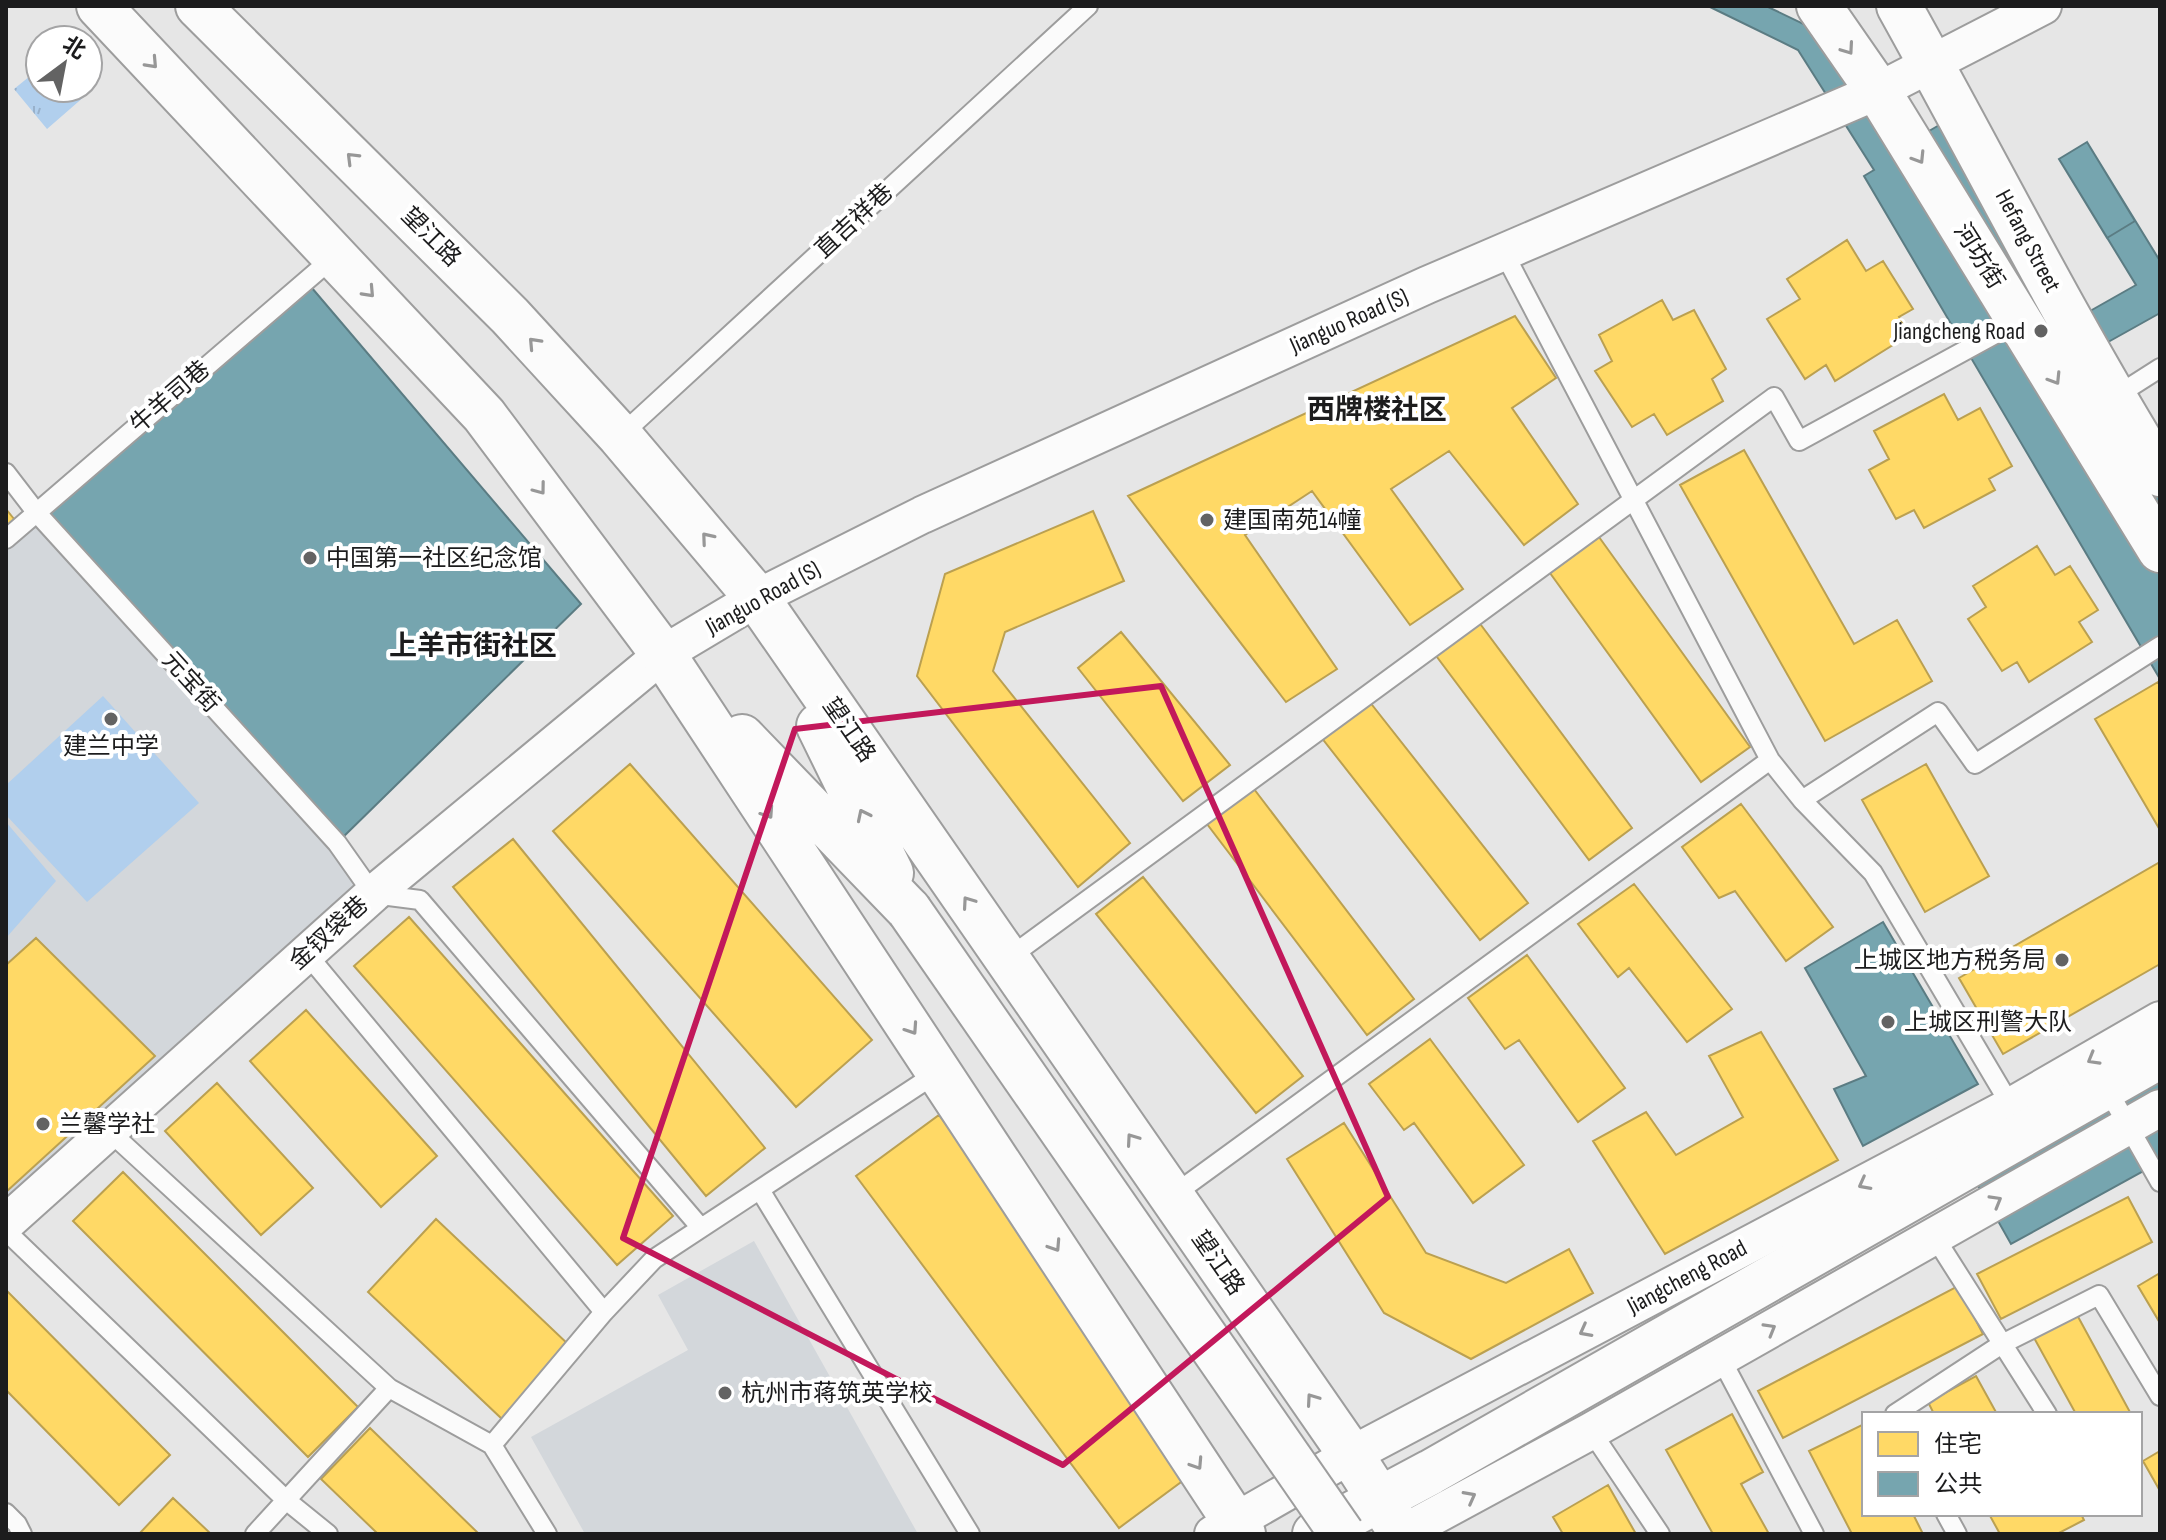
<svg xmlns="http://www.w3.org/2000/svg" width="2166" height="1540" viewBox="0 0 2166 1540" font-family="'Sofia Sans Condensed','Noto Sans SC',sans-serif">
<style>
.built{fill:#d3d7db}
.park{fill:url(#park-tufts)}
.garden{fill:#b1cfed}
.homes{fill:#ffd966;stroke:#bba050;stroke-width:2}
.public{fill:#76a5af;stroke:#5b7c83;stroke-width:2}
.lines{fill:none;stroke-linecap:round;stroke-linejoin:round}
.lane-casing{stroke:#9d9d9d;stroke-width:22}
.street-casing{stroke:#9d9d9d;stroke-width:40}
.secondary-casing{stroke:#9d9d9d;stroke-width:48}
.primary-casing{stroke:#9d9d9d;stroke-width:48}
.lane{stroke:#fbfbfb;stroke-width:18}
.street{stroke:#fbfbfb;stroke-width:36}
.secondary{stroke:#fbfbfb;stroke-width:44}
.primary{stroke:#fbfbfb;stroke-width:44}
.secondary-bridge-casing{stroke:#9d9d9d;stroke-width:48;stroke-linecap:butt}
.secondary-bridge{stroke:#fbfbfb;stroke-width:44}
.oneway{stroke:#979797}
.marked{fill:none;stroke:#c2185b;stroke-width:6;stroke-linejoin:round}
.poi-dot{fill:#636363;stroke:#fff;stroke-width:3}
.labels{text-anchor:middle;dominant-baseline:central;stroke-width:8;stroke-linejoin:round;paint-order:stroke}
.street-label{font-size:24px;fill:#1c1c1d;stroke:#fff}
.poi-label{font-size:24px;fill:#1c1c1d;stroke:#fff;text-anchor:start}
.quarter-label{font-size:28px;font-weight:bold;fill:#1c1c1d;stroke:#fff}
</style>
<defs>
<pattern id="park-tufts" width="24" height="20" patternUnits="userSpaceOnUse" patternTransform="scale(2)"><rect width="24" height="20" fill="#b1cfed"/><path d="M3 7l-1-3M5 7V3M7 7l1-3M15 17l-1-3M17 17v-4M19 17l1-3" fill="none" stroke="#98b1cb"/></pattern>
</defs>
<rect width="100%" height="100%" fill="#e6e6e6"/>
<path class="built" d="M37 518 373 894 6 1224V545Z
M754 1241 918 1534H585L531 1437 688 1350 658 1295Z"/>
<path class="park" d="M40 68V88H88V83L93 89 47 129 14 89Z"/>
<path class="garden" d="M103 696 199 803 87 902 6 815V785Z
M6 822 56 881 6 938Z"/>
<path class="homes" d="M1847 240 1866 271 1883 261 1913 309 1899 317 1909 335 1835 381 1826 365 1805 379 1767 319 1800 299 1787 279Z
M1662 300 1673 320 1694 310 1726 369 1712 379 1723 401 1667 435 1654 414 1632 427 1595 371 1612 361 1599 335Z
M1515 316 1556 378 1512 408 1578 504 1524 545 1449 451 1391 489 1463 589 1410 625 1312 491 1245 535 1337 669 1286 702 1128 496Z
M1944 394 1958 420 1980 408 2012 466 1989 479 1995 490 1924 528 1914 510 1896 519 1869 470 1889 459 1874 431Z
M1744 450 1854 644 1897 620 1932 681 1825 741 1680 485Z
M6 509 18 524 6 533Z
M1093 511 1124 581 1005 632 993 671 1130 843 1078 887 917 676 945 574Z
M1599 537 1750 747 1701 782 1550 573Z
M2037 546 2055 575 2070 566 2098 610 2079 622 2092 642 2029 682 2017 662 2002 671 1968 619 1986 607 1973 586Z
M1478 621 1632 828 1589 860 1434 653Z
M1121 632 1230 765 1183 801 1078 668Z
M2158 682 2160 685V830L2095 719Z
M1369 701 1528 903 1480 940 1321 737Z
M630 764 872 1040 796 1107 553 831Z
M1926 764 1989 876 1925 912 1862 800Z
M1254 789 1414 999 1367 1035 1207 824Z
M1741 804 1833 927 1786 961 1735 891 1719 898 1682 847Z
M513 839 765 1148 706 1196 453 887Z
M2160 862V964L2003 1054 1959 978Z
M1143 877 1303 1076 1256 1113 1096 914Z
M1634 884 1732 1009 1687 1042 1629 968 1618 977 1578 924Z
M409 917 673 1216 617 1265 354 966Z
M36 938 155 1056 6 1192V965Z
M1527 955 1625 1088 1578 1122 1519 1040 1505 1049 1468 998Z
M306 1010 437 1156 381 1207 250 1061Z
M1761 1032 1838 1160 1665 1254 1593 1141 1646 1112 1676 1155 1743 1117 1709 1056Z
M1430 1039 1524 1165 1473 1203 1414 1123 1404 1130 1369 1084Z
M217 1083 313 1188 261 1235 165 1131Z
M939 1115 1200 1468 1119 1528 856 1176Z
M1344 1123 1426 1253 1506 1283 1569 1249 1593 1293 1471 1359 1384 1313 1287 1159Z
M123 1172 358 1407 308 1457 73 1221Z
M2128 1197 2152 1242 2001 1319 1977 1274Z
M436 1219 570 1346 502 1419 368 1292Z
M2160 1273V1323L2138 1286Z
M1958 1286 1983 1334 1783 1438 1758 1391Z
M6 1290 170 1455 119 1505 6 1390Z
M2076 1313 2131 1414H2076L2033 1336Z
M1976 1376 1997 1414H1934L1928 1402Z
M1732 1414 1763 1472 1741 1484 1769 1534H1713L1666 1450Z
M1864 1424V1514H1913L1923 1534H1852L1809 1451Z
M370 1428 479 1534H378L321 1479Z
M2160 1451V1491L2143 1461Z
M1608 1485 1636 1534H1563L1553 1517Z
M173 1498 211 1534H139Z
M1989 1514H2081L2084 1520 2057 1534H2000Z"/>
<path class="public" d="M1708 6H1766L1816 30 1893 152 1965 110 2083 315 2136 285 2059 159 2087 142 2160 261V313L2101 346 2160 445V679L1864 176 1874 170 1798 50Z
M2087 142 2135 221 2107 238 2059 159Z
M306 281 581 604 337 843 36 512Z
M1883 922 1978 1084 1863 1146 1834 1089 1866 1076 1805 968Z
M2160 1028V1162L2011 1244 1954 1143Z"/>
<g class="lines">
<defs>
<path id="lane" d="M1504 253 1770 760 1802 800 1873 873 2011 1106
M2113 398 2160 368
M620 436 1088 6
M6 473 36 512 337 843 373 894 420 900 701 1228
M6 539 335 256
M1802 800 1938 712 1975 764 2160 646
M306 953 604 1312
M1007 959 1774 397 1799 441 2019 321
M2106 1087 2160 1182
M109 1131 389 1388
M760 1190 970 1534
M1172 1196 1770 760
M6 1231 286 1500 328 1534
M1934 1236 2047 1414
M1720 1357 1814 1534
M1895 1414 2002 1344 2099 1295 2160 1396
M1591 1431 1660 1534
M492 1445 547 1534
M6 1513 17 1524 22 1534
M1946 1514 1957 1534
M255 1534 389 1388 492 1445 604 1312 654 1259 940 1071"/>
<path id="street" d="M6 1223 373 894 663 654 757 598 922 515 1427 285 1878 91 2043 6
M1213 1534 1351 1455 2011 1106 2160 1020
M1401 1534 1591 1431 2160 1108"/>
<path id="secondary" d="M99 6 484 415 663 654 1243 1534
M198 6 510 316 620 436 757 598 1351 1455 1402 1534
M1819 6 1878 91 2160 550
M1899 6C1986 162 2066 322 2160 474
M819 726 891 873
M742 737 909 910"/>
<path id="primary" d="M1315 1534 1431 1472 2160 1056"/>
</defs>
<use href="#lane" class="lane-casing"/>
<use href="#street" class="street-casing"/>
<use href="#secondary" class="secondary-casing"/>
<use href="#primary" class="primary-casing"/>
<use href="#lane" class="lane"/>
<use href="#street" class="street"/>
<use href="#secondary" class="secondary"/>
<use href="#primary" class="primary"/>
<defs>
<path id="secondary-bridge" d="M909 910 1342 1534"/>
</defs>
<use href="#secondary-bridge" class="secondary-bridge-casing"/>
<use href="#secondary-bridge" class="secondary-bridge"/>
</g>
<defs><path id="oneway-chevron" d="M-2-3.5L2.5 0L-2 3.5" fill="none" stroke-width="1.6" stroke-linecap="round" stroke-linejoin="round" transform="scale(2)"/></defs>
<g class="oneway">
<use href="#oneway-chevron" transform="translate(1848 49) rotate(55)"/>
<use href="#oneway-chevron" transform="translate(152 63) rotate(47)"/>
<use href="#oneway-chevron" transform="translate(352 158) rotate(-135)"/>
<use href="#oneway-chevron" transform="translate(1919 158) rotate(58)"/>
<use href="#oneway-chevron" transform="translate(369 292) rotate(47)"/>
<use href="#oneway-chevron" transform="translate(534 343) rotate(-133)"/>
<use href="#oneway-chevron" transform="translate(2055 379) rotate(58)"/>
<use href="#oneway-chevron" transform="translate(540 489) rotate(53)"/>
<use href="#oneway-chevron" transform="translate(707 538) rotate(-130)"/>
<use href="#oneway-chevron" transform="translate(768 813) rotate(56)"/>
<use href="#oneway-chevron" transform="translate(863 815) rotate(-116)"/>
<use href="#oneway-chevron" transform="translate(968 902) rotate(-125)"/>
<use href="#oneway-chevron" transform="translate(912 1029) rotate(56)"/>
<use href="#oneway-chevron" transform="translate(2093 1059) rotate(150)"/>
<use href="#oneway-chevron" transform="translate(1132 1139) rotate(-125)"/>
<use href="#oneway-chevron" transform="translate(1864 1184) rotate(152)"/>
<use href="#oneway-chevron" transform="translate(1996 1201) rotate(-30)"/>
<use href="#oneway-chevron" transform="translate(1055 1246) rotate(57)"/>
<use href="#oneway-chevron" transform="translate(1770 1329) rotate(-30)"/>
<use href="#oneway-chevron" transform="translate(1585 1331) rotate(152)"/>
<use href="#oneway-chevron" transform="translate(1312 1399) rotate(-125)"/>
<use href="#oneway-chevron" transform="translate(1197 1464) rotate(57)"/>
<use href="#oneway-chevron" transform="translate(1470 1497) rotate(-28)"/>
</g>
<path class="marked" d="M1161 686 1388 1197 1063 1465 623 1238 795 729Z"/>
<g class="poi-dot">
<circle cx="2041" cy="331" r="8"/>
<circle cx="1207" cy="520" r="8"/>
<circle cx="310" cy="558" r="8"/>
<circle cx="111" cy="719" r="8"/>
<circle cx="2062" cy="960" r="8"/>
<circle cx="1888" cy="1022" r="8"/>
<circle cx="43" cy="1124" r="8"/>
<circle cx="725" cy="1393" r="8"/>
</g>
<g class="labels">
<g class="street-label">
<text transform="translate(854 221) rotate(-43)">直吉祥巷</text>
<text transform="translate(431 237) rotate(45)">望江路</text>
<text transform="translate(2028 241) rotate(62)">Hefang Street</text>
<text transform="translate(1979 256) rotate(58)">河坊街</text>
<text transform="translate(1349 321) rotate(-24)">Jianguo Road (S)</text>
<text transform="translate(170 397) rotate(-41)">牛羊司巷</text>
<text transform="translate(763 598) rotate(-29)">Jianguo Road (S)</text>
<text transform="translate(191 682) rotate(48)">元宝街</text>
<text transform="translate(849 730) rotate(55)">望江路</text>
<text transform="translate(329 933) rotate(-42)">金钗袋巷</text>
<text transform="translate(1218 1263) rotate(55)">望江路</text>
<text transform="translate(1687 1277) rotate(-28)">Jiangcheng Road</text>
</g>
<g class="poi-label">
<text x="2025" y="331" text-anchor="end">Jiangcheng Road</text>
<text x="1223" y="520">建国南苑14幢</text>
<text x="326" y="558">中国第一社区纪念馆</text>
<text x="111" y="746" text-anchor="middle">建兰中学</text>
<text x="2046" y="960" text-anchor="end">上城区地方税务局</text>
<text x="1904" y="1022">上城区刑警大队</text>
<text x="59" y="1124">兰馨学社</text>
<text x="741" y="1393">杭州市蒋筑英学校</text>
</g>
<g class="quarter-label">
<text x="1377" y="410">西牌楼社区</text>
<text x="473" y="646">上羊市街社区</text>
</g>
</g>
<rect width="2166" height="1540" fill="none" stroke="#1c1c1d" stroke-width="16"/>
<rect x="1862" y="1412" width="280" height="104" fill="#ffffff" stroke="#a4a4a5" stroke-width="2"/>
<rect x="1878" y="1432" width="40" height="24" fill="#ffd966" stroke="#a4a4a5" stroke-width="2"/>
<text x="1934" y="1452" font-size="24" fill="#1c1c1d">住宅</text>
<rect x="1878" y="1472" width="40" height="24" fill="#76a5af" stroke="#a4a4a5" stroke-width="2"/>
<text x="1934" y="1492" font-size="24" fill="#1c1c1d">公共</text>
<g transform="translate(64 64) rotate(32)"><circle r="38" fill="#ffffff" stroke="#a4a4a5" stroke-width="2"/>
<path d="M0-6L14 30L0 20L-14 30Z" fill="#636363"/>
<text y="-12" font-size="22" font-weight="bold" text-anchor="middle" fill="#1c1c1d">北</text>
</g>
</svg>
